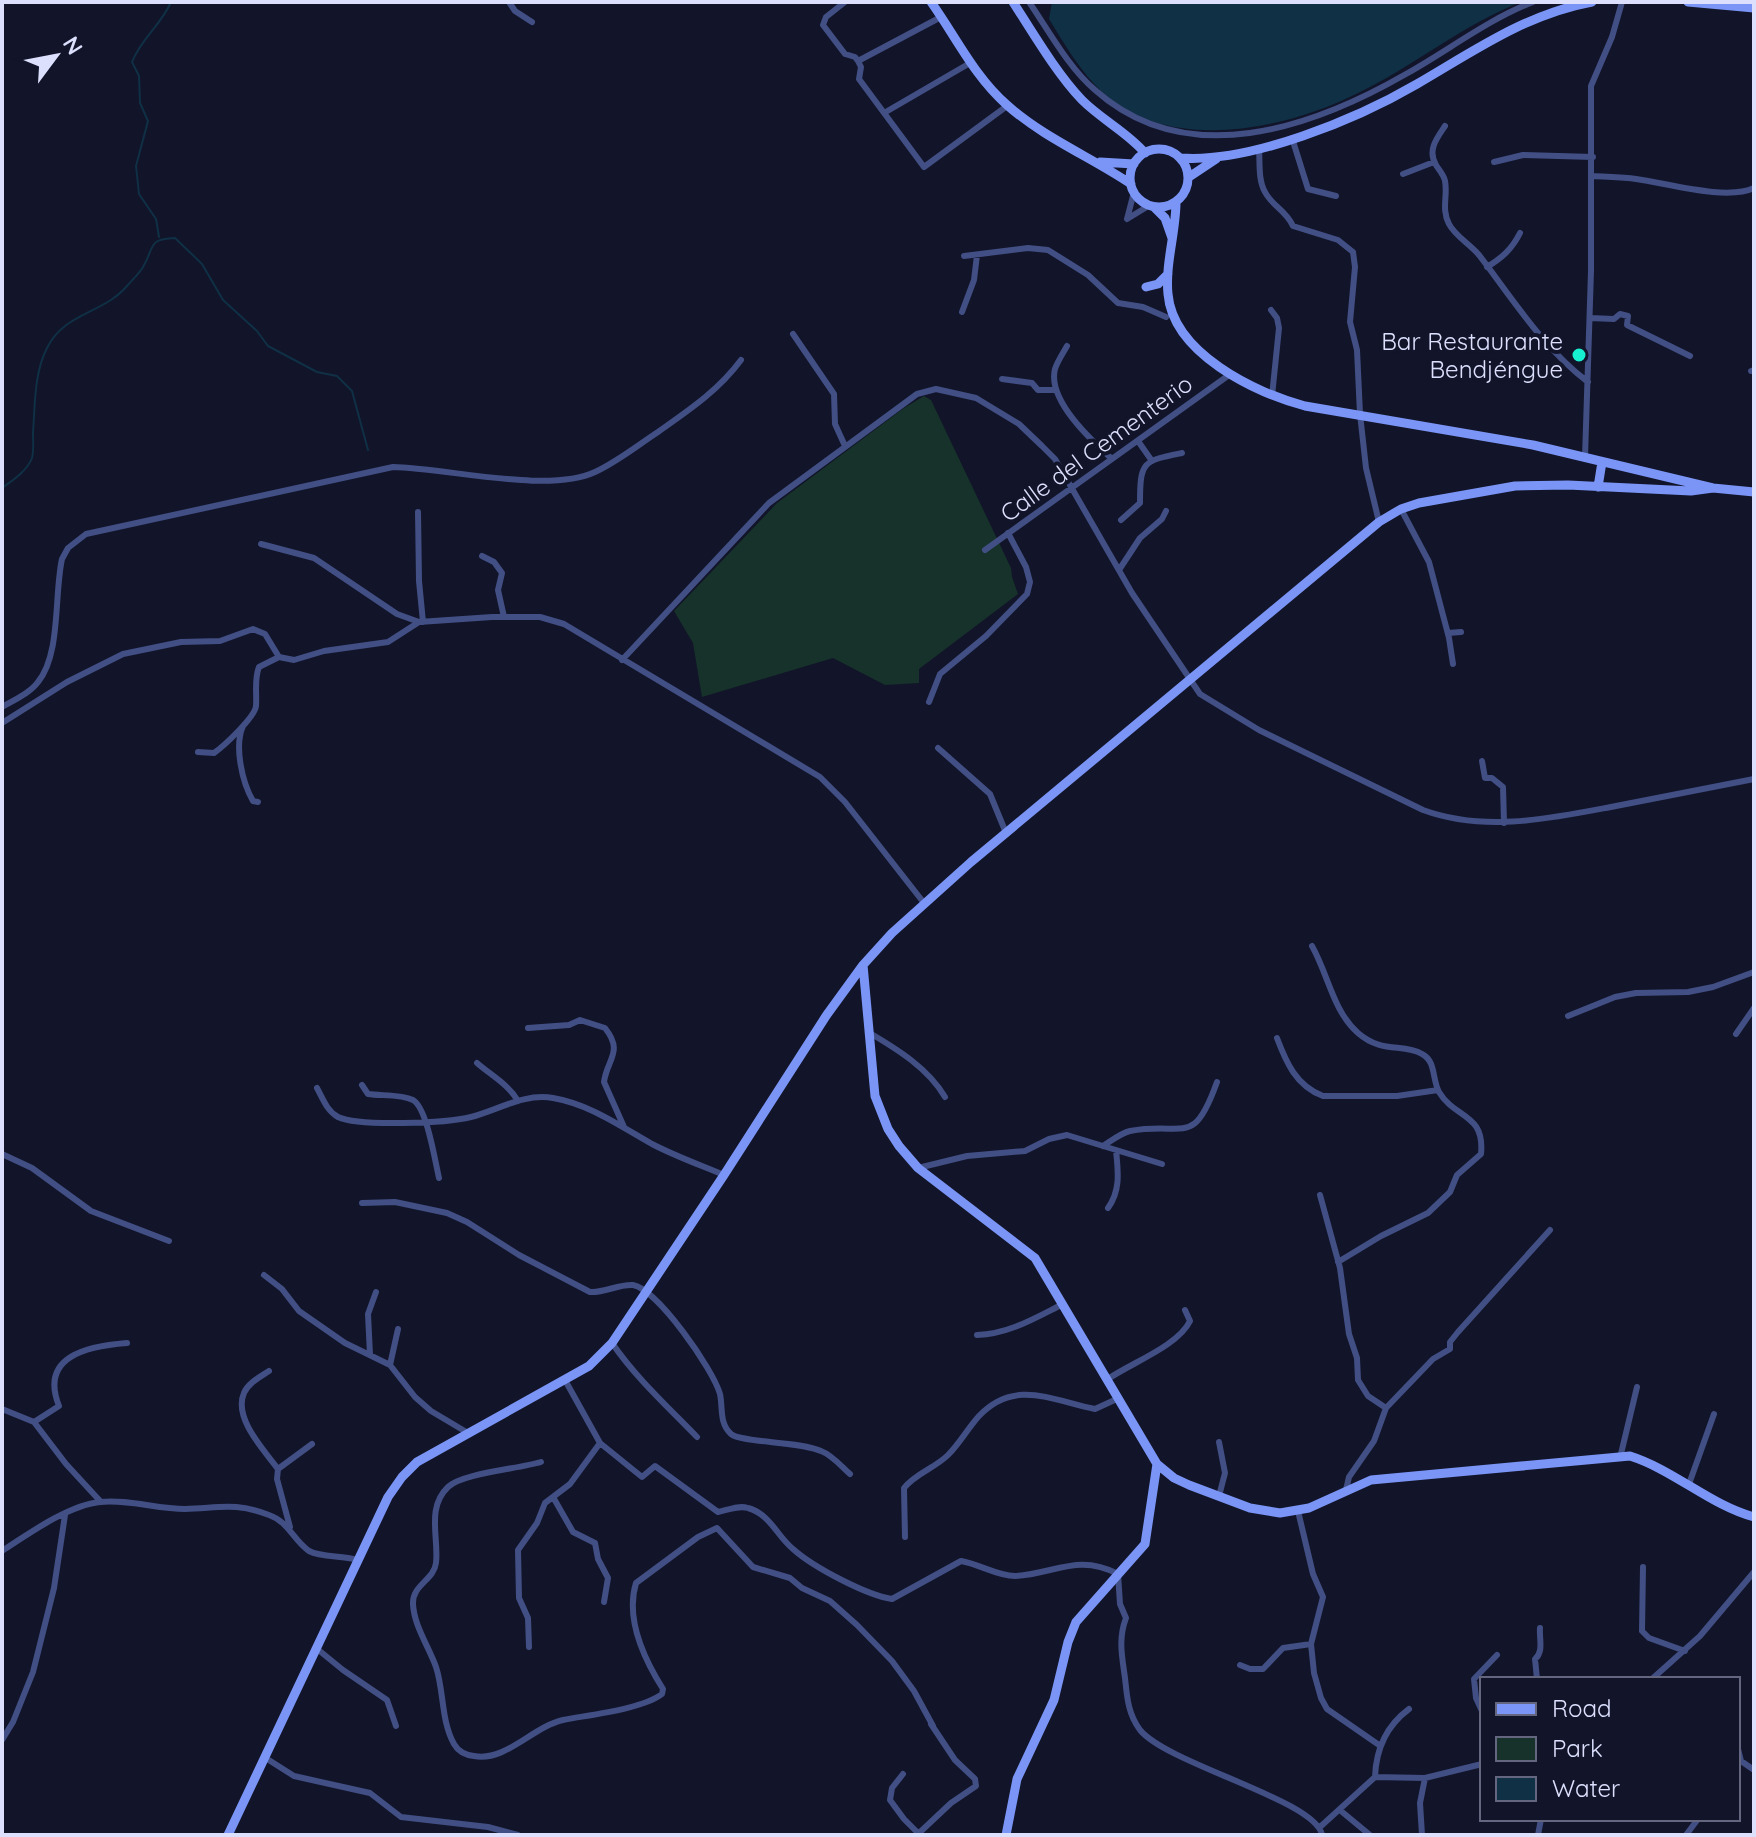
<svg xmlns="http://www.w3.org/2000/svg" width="1756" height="1837" viewBox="0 0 1756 1837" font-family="Quicksand,sans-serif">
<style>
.green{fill:#16322a}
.water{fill:#0f3045}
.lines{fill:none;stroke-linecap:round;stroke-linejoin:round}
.stream{stroke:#0f3045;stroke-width:2}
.street{stroke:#414f84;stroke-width:6}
.secondary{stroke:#7a95f6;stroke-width:9}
.poi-dot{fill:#16efd0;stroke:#121429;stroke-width:3}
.labels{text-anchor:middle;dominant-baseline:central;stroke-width:8;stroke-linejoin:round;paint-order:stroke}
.poi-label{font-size:24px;fill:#dce0fd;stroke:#121429;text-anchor:end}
.street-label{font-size:24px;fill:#dce0fd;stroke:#121429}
</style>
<rect width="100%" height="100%" fill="#121429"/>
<path class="green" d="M924 396 931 400 1011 568 1012 577 1018 594 919 669V683L885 685 833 658 702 697 693 643 674 611 777 503 904 408Z"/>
<path class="water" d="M1052 2H1521C1462 25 1413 67 1356 94 1284 130 1168 154 1102 92 1080 71 1065 45 1049 19Z"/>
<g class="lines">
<path class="stream" d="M159 237 156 219 139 194 136 166 148 121 140 103 139 76 132 62C141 39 161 25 171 2
M2 488C13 480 27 471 32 458 34 451 33 440 33 433 35 406 34 373 47 348 65 312 103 314 127 286 132 280 139 274 143 267 155 247 147 239 175 238L202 264 223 300 257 331 268 346 317 372 337 376 352 391 368 450"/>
<path class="street" d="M509 2 515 11 532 22
M845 2 826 17 823 25 845 54 855 57 858 61
M1029 2C1049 31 1068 67 1095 90 1187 172 1312 128 1406 74 1449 50 1487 20 1533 2
M858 61 861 67 859 79 924 167 1007 106
M858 61 941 17
M884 113 970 63
M1445 126C1437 138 1427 150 1436 165 1439 170 1444 175 1445 181 1448 195 1441 209 1449 224 1455 236 1470 244 1479 255 1512 298 1543 348 1588 382
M1292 138 1308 189 1336 196
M1259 148C1260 162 1258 180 1265 192 1272 206 1286 210 1293 226L1338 240 1353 252 1355 267 1350 322 1357 350 1360 414 1366 468 1379 522
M1494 162 1523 155 1593 157
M1403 174 1434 162
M1593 176C1607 177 1622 177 1636 179 1667 183 1726 201 1754 188
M1127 219 1134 192
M1127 219 1150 205
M964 256 1028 248 1048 250 1088 275 1118 303 1143 307 1166 317
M1487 267C1502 258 1512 249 1520 233
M1271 310 1277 318 1279 328 1272 396
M962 312 974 280 977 255
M1590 318 1614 319 1620 314 1628 316 1627 325 1690 356
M793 334 834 394 835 424 845 446
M1067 346C1063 353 1057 362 1055 369 1047 400 1092 441 1112 459
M1751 371 1754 370
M1002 379 1032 383 1038 390H1056
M1138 441 1152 461
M1585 457 1591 271V86L1612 37 1622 2
M1401 509 1429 562 1449 638 1453 664
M418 512 419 581 423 622
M1121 520 1140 503C1140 461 1143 461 1182 453
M261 544 314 558 397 614 419 622 492 617H540L564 624 820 777 845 802 924 903
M985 550 1229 375
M482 556 494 562 502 573 498 590 504 617
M1119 570 1140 538 1162 519 1166 511
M1448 633 1461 632
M622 660 769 503 917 394 936 389 976 398 1019 424 1042 446 1055 459 1132 593 1200 694 1259 730 1423 810C1486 833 1552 818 1616 806 1662 797 1708 788 1754 779
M929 702 940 674 986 636 1027 594 1030 582 1026 567 1008 533
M2 707C14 700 30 693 38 682 61 654 54 595 62 559L68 548 86 534 393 467C447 468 548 494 595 472 617 462 638 445 658 432 689 410 718 391 741 360
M2 723 67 682 123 654 181 642 220 641 253 629 265 634 279 657
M243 726C234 746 242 782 253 801L258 802
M938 748 990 794 1006 833
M198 752 214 753C224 746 255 717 256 706 257 693 254 679 259 667L279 657 294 660 324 651 388 642 419 622
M1482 761 1485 778H1492L1503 787 1504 823
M1312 946C1328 974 1333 1011 1358 1033 1382 1054 1403 1043 1422 1054 1436 1061 1432 1079 1439 1092 1455 1119 1485 1113 1481 1154L1457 1175 1450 1192 1428 1213 1381 1236 1338 1262
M1568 1016 1615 997 1636 993 1688 992 1713 987 1754 972
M528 1028 569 1025 580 1020 605 1028C624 1052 607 1059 604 1082L624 1127
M868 1032C897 1049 928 1068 945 1097
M1736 1034 1754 1008
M1277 1038C1286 1062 1296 1086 1323 1096H1397L1438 1090
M477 1063C492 1076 508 1084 518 1101
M362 1085 368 1094C381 1096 401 1094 413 1100 427 1108 435 1161 439 1178
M317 1088C323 1099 327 1111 338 1117 359 1127 447 1123 471 1117 498 1110 524 1093 553 1098 589 1104 620 1126 652 1144 675 1156 700 1165 724 1175
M1103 1146C1111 1141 1121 1133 1130 1131 1185 1121 1193 1149 1217 1082
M2 1154 32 1168 91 1211 169 1241
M918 1168 967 1156 1025 1151 1049 1139 1067 1135 1162 1164
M1320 1195 1340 1268 1349 1334 1357 1358 1358 1380 1368 1396 1386 1408
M362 1203 395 1202 447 1213 467 1222 519 1255 590 1292C605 1293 618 1284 633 1285 657 1289 713 1369 720 1394 723 1408 719 1423 731 1434 741 1443 800 1441 821 1451 832 1455 841 1466 850 1474
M1108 1208C1121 1190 1118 1171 1116 1150
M264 1275 282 1289 299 1311 345 1343 390 1365 415 1397 431 1411 468 1433
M977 1335C1009 1334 1035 1318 1063 1304
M612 1343C636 1378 667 1406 697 1437
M370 1355 368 1314 376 1292
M390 1365 398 1329
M269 1371C260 1377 248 1383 244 1393 233 1418 264 1450 278 1469
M1108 1379C1131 1363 1178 1346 1190 1321L1185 1310
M565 1380 600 1443 642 1477 655 1466 718 1512C728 1510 738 1505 748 1508 770 1514 777 1536 793 1549 813 1567 866 1595 892 1599L961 1561C979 1564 997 1576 1015 1576 1054 1574 1078 1553 1118 1574L1120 1604 1126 1618C1118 1639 1122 1656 1125 1678 1127 1697 1128 1714 1140 1730 1169 1765 1316 1800 1322 1835
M2 1409 34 1422 66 1464 101 1502
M34 1422 59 1406C39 1356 88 1346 127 1343
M1219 1442 1225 1473 1219 1496
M1620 1458 1637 1387
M541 1462C518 1469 463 1473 448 1487 426 1508 439 1538 436 1563 434 1580 412 1585 413 1604 414 1626 429 1647 436 1667 444 1691 441 1721 454 1744 458 1751 465 1755 474 1756 506 1762 532 1727 563 1720 588 1715 643 1709 662 1694L663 1689C644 1659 625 1619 636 1583L698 1537 717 1528 753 1567 790 1578 802 1588 830 1601 857 1625 892 1661 914 1691 933 1726
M1689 1484 1714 1414
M1346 1490 1349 1477 1374 1441 1386 1408 1433 1359 1450 1349V1342L1458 1332 1550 1230
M553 1497 573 1532 595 1543 598 1559 608 1578 604 1602
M1298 1511 1313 1574 1323 1597 1311 1644 1314 1673 1321 1698 1327 1709 1379 1745
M290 1527 277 1479 278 1469 312 1444
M905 1537 904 1488C916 1473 935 1468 948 1455 960 1443 968 1428 979 1416 1015 1378 1053 1401 1095 1409L1119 1398
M2 1551C28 1534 69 1505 100 1502 128 1499 157 1509 185 1509 220 1508 235 1502 269 1515 289 1522 293 1540 309 1551 322 1558 342 1555 357 1560
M1643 1567 1642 1631 1649 1638 1685 1651
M529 1647 528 1618 519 1598 518 1550 537 1523 545 1503 570 1484 600 1443
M316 1648 343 1670 387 1700 396 1726
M1240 1665 1250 1669H1263L1283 1648 1311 1644
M1537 1679 1535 1659C1544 1652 1539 1638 1540 1628
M1652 1679 1700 1636 1754 1572
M1482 1711 1476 1698 1474 1679 1497 1655
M2 1740 13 1722 33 1672 54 1588 65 1515
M1738 1749 1741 1761 1754 1770
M264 1757 294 1776 370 1793 401 1817 488 1827 518 1835
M903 1774 892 1788 890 1800 904 1819 919 1834
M1375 1777C1376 1749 1386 1726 1409 1709
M1341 1811 1370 1835
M1320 1827 1375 1777 1425 1778 1482 1764
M917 1835 951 1803 976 1786 975 1779 955 1760 931 1724
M1422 1835 1420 1803 1425 1778
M1538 1835 1541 1819
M1686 1835 1698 1819"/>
<path class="secondary" d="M931 2C956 37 974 76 1007 105 1044 138 1091 157 1131 184
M1013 2C1033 33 1057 74 1082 100 1102 120 1127 132 1145 153
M1688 2 1754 8
M1130 178a29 29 0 1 1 58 0a29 29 0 1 1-58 0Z
M1181 158C1251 163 1357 119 1417 84 1474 51 1526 14 1592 2
M1100 162 1134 164
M1189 177 1216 159
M1176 202C1176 232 1165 264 1168 294 1173 353 1255 393 1305 406L1533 445 1713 488 1754 492
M1154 207 1165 218 1172 238
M1146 287 1158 284 1168 274
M1598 487 1602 462
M863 965 875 1096 888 1129 899 1146 918 1168 1035 1258 1157 1464 1174 1478 1189 1485 1250 1508 1280 1513 1309 1508 1371 1480 1630 1456C1674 1470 1710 1505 1754 1517
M228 1835 388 1497 402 1477 417 1462 589 1366 612 1343 724 1175 826 1016 863 965 892 933 971 862 1379 522 1401 509 1419 503 1515 486 1568 485 1691 491 1713 488
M1006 1835 1017 1779 1054 1700 1068 1642 1076 1622 1145 1544 1157 1464"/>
</g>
<circle class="poi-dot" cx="1579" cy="355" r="8"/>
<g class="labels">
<g class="poi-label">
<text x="1563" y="341">Bar Restaurante<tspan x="1563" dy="28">Bendjéngue</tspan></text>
</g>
<g class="street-label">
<text transform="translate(1096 448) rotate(-36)">Calle del Cementerio</text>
</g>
</g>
<rect width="1756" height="1837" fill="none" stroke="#dce0fd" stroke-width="8"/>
<rect x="1480" y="1677" width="260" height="144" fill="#121429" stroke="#63667e" stroke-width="2"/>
<rect x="1496" y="1703" width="40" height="12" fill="#7a95f6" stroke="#63667e" stroke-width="2"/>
<text x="1552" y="1717" font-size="24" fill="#dce0fd">Road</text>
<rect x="1496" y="1737" width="40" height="24" fill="#16322a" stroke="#63667e" stroke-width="2"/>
<text x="1552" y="1757" font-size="24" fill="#dce0fd">Park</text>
<rect x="1496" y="1777" width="40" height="24" fill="#0f3045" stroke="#63667e" stroke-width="2"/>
<text x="1552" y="1797" font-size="24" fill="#dce0fd">Water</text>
<g transform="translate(56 56) rotate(58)" stroke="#121429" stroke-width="6" paint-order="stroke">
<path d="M0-6L14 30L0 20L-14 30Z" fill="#dce0fd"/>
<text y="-12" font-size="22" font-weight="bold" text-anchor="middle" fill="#dce0fd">N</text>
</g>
</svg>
